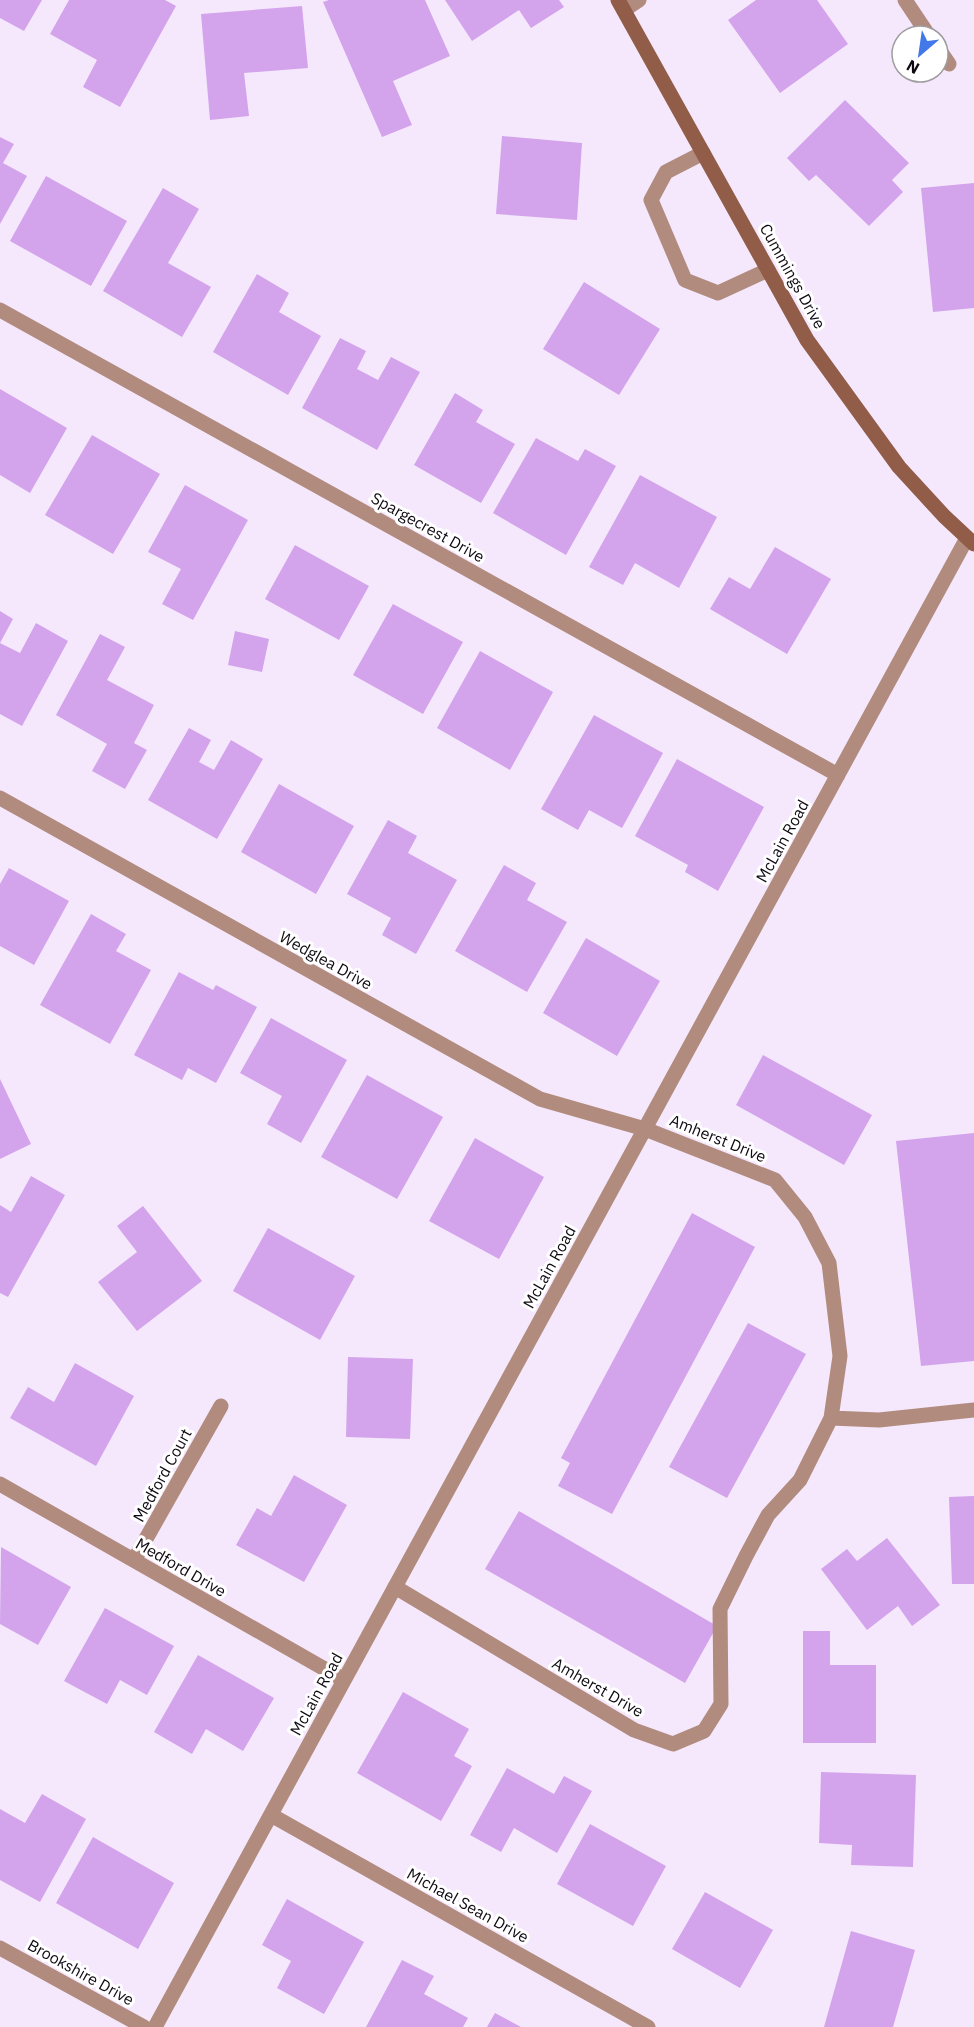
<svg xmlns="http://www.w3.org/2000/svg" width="974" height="2027" viewBox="0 0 974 2027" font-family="'IBM Plex Sans',sans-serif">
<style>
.building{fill:#d3a3ec}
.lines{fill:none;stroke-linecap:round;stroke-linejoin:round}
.lane{stroke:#b18b7d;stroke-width:15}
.street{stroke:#b18b7d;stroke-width:15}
.secondary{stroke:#915c48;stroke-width:15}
.labels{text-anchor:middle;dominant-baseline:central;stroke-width:6;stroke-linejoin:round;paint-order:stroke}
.street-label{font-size:16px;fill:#0f0a12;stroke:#fff}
</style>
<rect width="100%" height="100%" fill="#f5e8fd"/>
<path class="building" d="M0 0H42L24 31 0 18Z
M69 0H165L176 6 120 107 83 87 97 60 50 34Z
M329 0H425L450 56 393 81 412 125 382 137 323 2Z
M445 0H559L564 7 531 28 519 10 472 41Z
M756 0H817L848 44 780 93 728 20Z
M302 6 308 68 244 73 249 116 210 120 201 14Z
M845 100 909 163 892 180 903 192 869 226 816 175 809 181 787 158Z
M502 136 582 143 577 220 496 214Z
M0 137 14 144 3 163 27 176 0 224Z
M46 176 127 221 91 286 10 241Z
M974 183V308L933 312 921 188Z
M163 188 199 209 168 263 211 287 182 337 103 291Z
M257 274 289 293 279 312 321 336 288 395 213 352Z
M584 282 660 329 619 395 543 349Z
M340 338 366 351 357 369 378 380 391 357 420 372 377 450 302 408Z
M0 389 67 428 30 493 0 475Z
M455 393 483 410 476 422 515 444 481 503 414 465Z
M92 435 160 474 113 554 45 515Z
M536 438 578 461 585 449 616 466 566 555 493 513Z
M640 475 717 517 679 588 635 563 623 585 589 567Z
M185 485 248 520 193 620 162 604 181 569 148 552Z
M295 545 369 586 339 640 265 599Z
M775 547 831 579 787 654 710 609 729 577 750 589Z
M393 604 463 642 423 714 353 675Z
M0 611 13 619 0 643 20 653 36 623 68 641 22 726 0 714Z
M235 631 269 639 262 672 228 665Z
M100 634 125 647 107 680 154 705 134 743 147 750 125 789 92 771 107 744 56 715Z
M480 651 553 692 510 770 437 728Z
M594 715 663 753 622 828 589 810 578 830 541 809Z
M189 728 211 740 199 762 214 770 231 740 263 759 217 839 148 800Z
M677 759 764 807 718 891 685 872 688 865 635 836Z
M279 784 354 826 316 894 241 852Z
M388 820 417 836 408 853 457 880 416 954 382 935 391 918 347 894Z
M504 865 536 883 527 900 567 922 527 992 455 951Z
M9 868 69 901 34 965 0 946V884Z
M91 914 126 934 116 951 151 970 110 1044 40 1005Z
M586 938 660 981 617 1056 543 1013Z
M179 972 213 990 216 985 257 1007 216 1083 188 1068 182 1080 134 1055Z
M271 1018 347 1060 301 1143 267 1124 282 1096 240 1073Z
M763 1055 872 1115 844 1165 736 1105Z
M367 1075 443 1117 397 1199 321 1157Z
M0 1079 31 1144 0 1159Z
M974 1133V1361L921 1366 896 1141Z
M475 1138 544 1177 499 1259 429 1221Z
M31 1176 65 1195 8 1297 0 1293V1205L11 1212Z
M143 1206 202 1281 137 1331 98 1282 137 1252 117 1226Z
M692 1213 755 1247 612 1514 558 1486 570 1463 561 1458Z
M268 1228 355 1276 320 1340 233 1291Z
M748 1323 806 1354 727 1498 669 1467Z
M348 1357 413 1359 410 1439 346 1437Z
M75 1363 134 1396 96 1466 10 1418 28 1387 54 1402Z
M294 1475 347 1505 304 1582 236 1545 257 1508 271 1516Z
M974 1496V1584H952L949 1497Z
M519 1511 717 1626 685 1683 485 1569Z
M887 1538 940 1605 912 1626 898 1606 867 1630 821 1569 847 1549 857 1561Z
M1 1547 71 1587 38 1645 0 1624Z
M105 1608 174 1646 147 1695 120 1680 107 1704 64 1681Z
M803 1631H830V1665H876V1743H803Z
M198 1655 274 1698 243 1751 206 1729 192 1754 154 1732Z
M403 1692 469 1729 454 1756 472 1766 441 1821 357 1773Z
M507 1768 554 1794 564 1776 592 1791 557 1853 514 1828 501 1852 470 1835Z
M821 1772 916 1775 913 1867 851 1865 852 1845 819 1843Z
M42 1794 86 1819 40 1902 0 1880V1809L25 1823Z
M590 1824 666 1866 633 1926 557 1884Z
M93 1837 174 1883 138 1949 56 1903Z
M705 1892 773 1930 740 1988 672 1949Z
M287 1899 364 1942 324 2014 277 1988 291 1961 262 1945Z
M851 1931 915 1950 893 2027H824Z
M402 1960 434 1976 424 1994 468 2018 463 2027H366Z
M495 2013 521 2027H487Z"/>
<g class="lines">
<path class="lane" d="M703 153 666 172 651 200 685 280 718 293 768 270
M831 1418 879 1420 974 1410
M395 1587 634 1730 673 1744 704 1731 721 1704 720 1609 746 1556 768 1515 800 1480 831 1418 840 1356 829 1263 805 1217 775 1180 645 1129"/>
<path class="street" d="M905 0 929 36
M624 10 639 0
M938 48 949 64
M0 310 838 775
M0 798 540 1099 645 1129
M0 1484 344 1680
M134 1560 221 1406
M271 1815 648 2027
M0 1948 144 2027
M155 2027 967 538"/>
<path class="secondary" d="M618 0 807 340 899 467 944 516 974 544"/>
</g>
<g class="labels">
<g class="street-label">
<text transform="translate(793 276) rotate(61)">Cummings Drive</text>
<text transform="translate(428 527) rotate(29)">Spargecrest Drive</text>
<text transform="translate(782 841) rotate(-61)">McLain Road</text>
<text transform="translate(326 960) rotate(29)">Wedglea Drive</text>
<text transform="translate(718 1138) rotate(22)">Amherst Drive</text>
<text transform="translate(549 1267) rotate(-61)">McLain Road</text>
<text transform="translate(162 1475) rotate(-61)">Medford Court</text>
<text transform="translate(181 1567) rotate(30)">Medford Drive</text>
<text transform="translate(598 1687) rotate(30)">Amherst Drive</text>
<text transform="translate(316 1694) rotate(-61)">McLain Road</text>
<text transform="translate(468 1905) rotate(29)">Michael Sean Drive</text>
<text transform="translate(81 1972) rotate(29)">Brookshire Drive</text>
</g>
</g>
<g transform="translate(920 54) rotate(209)"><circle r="28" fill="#ffffff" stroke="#9f9da0" stroke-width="1.5"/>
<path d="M0-4.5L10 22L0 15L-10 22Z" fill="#4378e8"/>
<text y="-9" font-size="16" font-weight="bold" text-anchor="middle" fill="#0f0a12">N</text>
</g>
</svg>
